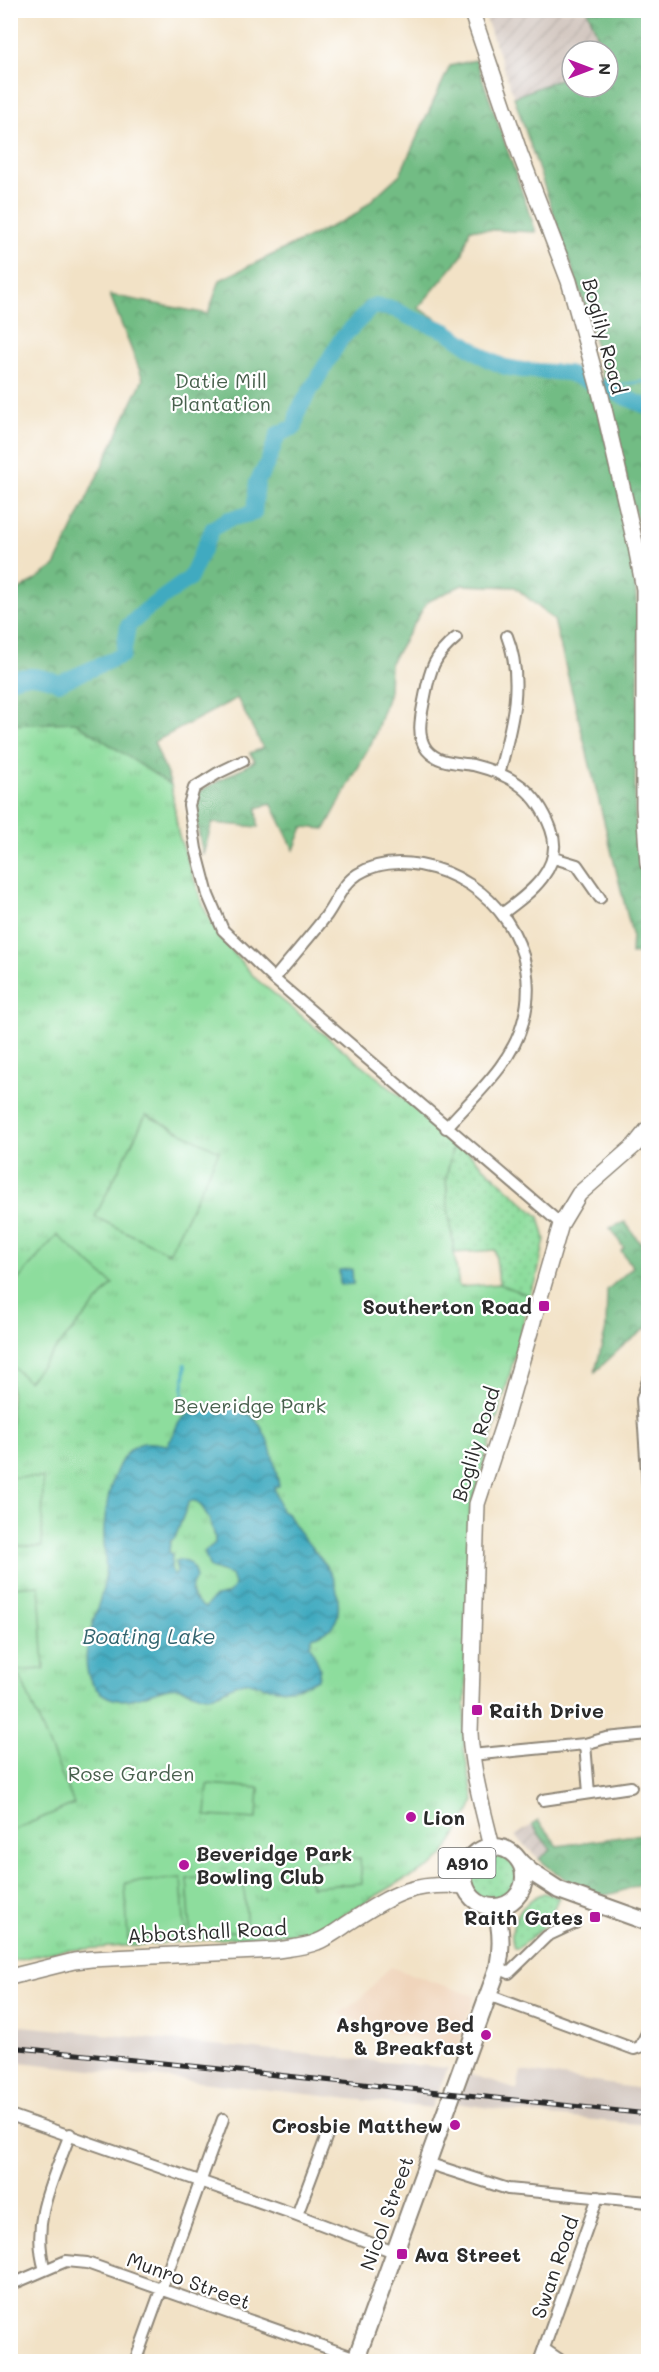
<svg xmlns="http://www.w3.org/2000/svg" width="659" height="2372" viewBox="0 0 659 2372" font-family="Mali,sans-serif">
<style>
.built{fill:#f0d5bc}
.industrial{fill:url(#industrial-furrows)}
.railway{fill:#cec1b9}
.grass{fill:url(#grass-dots);stroke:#5c8464;stroke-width:1.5}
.forest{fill:url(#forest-crowns);stroke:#4e7458;stroke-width:1.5}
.park{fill:url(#park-tufts);stroke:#5c8464;stroke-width:1.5}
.pitch{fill:#8ddd9d;stroke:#5c8464;stroke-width:1.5}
.water{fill:url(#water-waves);stroke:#366a76;stroke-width:1.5;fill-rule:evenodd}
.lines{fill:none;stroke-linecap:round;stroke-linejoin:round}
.stream{stroke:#40aac0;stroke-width:3}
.river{stroke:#40aac0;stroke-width:16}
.street-casing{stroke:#8e8678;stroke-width:14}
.secondary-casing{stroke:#8e8678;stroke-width:18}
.primary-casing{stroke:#8e8678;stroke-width:20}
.street{stroke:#fff;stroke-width:10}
.secondary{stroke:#fff;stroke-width:15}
.primary{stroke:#fff;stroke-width:16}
.rail-casing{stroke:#2b2b2b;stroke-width:5}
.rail{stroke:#fff;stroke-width:3;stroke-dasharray:9;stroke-linecap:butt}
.poi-dot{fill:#b5179e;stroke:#fff;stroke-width:2}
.labels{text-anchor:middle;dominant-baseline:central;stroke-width:4.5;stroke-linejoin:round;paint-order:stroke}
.shield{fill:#fff;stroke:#6b6b6b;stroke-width:1.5}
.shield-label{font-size:18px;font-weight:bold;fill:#2b2b2b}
.street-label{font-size:20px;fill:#2b2b2b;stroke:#fff}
.park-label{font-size:20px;fill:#48604d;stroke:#fff}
.poi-label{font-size:20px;font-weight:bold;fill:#2b2b2b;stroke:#fff;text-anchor:end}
.water-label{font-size:21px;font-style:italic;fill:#34646e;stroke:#fff}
</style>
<defs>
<pattern id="industrial-furrows" width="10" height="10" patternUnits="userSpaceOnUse" patternTransform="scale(1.5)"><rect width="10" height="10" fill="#cec1b9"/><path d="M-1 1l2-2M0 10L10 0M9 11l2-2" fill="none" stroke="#b1a69f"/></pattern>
<pattern id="grass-dots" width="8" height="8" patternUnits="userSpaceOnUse" patternTransform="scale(1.5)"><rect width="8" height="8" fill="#8ddd9d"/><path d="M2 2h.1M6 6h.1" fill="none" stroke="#7abe87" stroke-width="1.8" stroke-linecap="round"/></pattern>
<pattern id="forest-crowns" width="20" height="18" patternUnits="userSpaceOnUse" patternTransform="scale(1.5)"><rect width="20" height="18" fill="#72bc84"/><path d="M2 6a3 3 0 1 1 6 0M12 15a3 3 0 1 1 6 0" fill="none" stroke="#5e996c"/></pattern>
<pattern id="park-tufts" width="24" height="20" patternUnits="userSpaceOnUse" patternTransform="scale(1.5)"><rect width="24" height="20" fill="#8ddd9d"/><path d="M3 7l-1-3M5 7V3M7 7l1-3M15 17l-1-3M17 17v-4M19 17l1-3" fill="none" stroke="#7abe87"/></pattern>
<pattern id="water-waves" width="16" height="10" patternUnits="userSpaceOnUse" patternTransform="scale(1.5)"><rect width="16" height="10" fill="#40aac0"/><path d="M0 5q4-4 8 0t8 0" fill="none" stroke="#368b9c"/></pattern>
</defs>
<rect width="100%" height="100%" fill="#fff"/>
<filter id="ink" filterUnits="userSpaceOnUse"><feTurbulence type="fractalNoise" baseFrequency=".0167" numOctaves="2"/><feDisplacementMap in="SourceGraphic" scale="12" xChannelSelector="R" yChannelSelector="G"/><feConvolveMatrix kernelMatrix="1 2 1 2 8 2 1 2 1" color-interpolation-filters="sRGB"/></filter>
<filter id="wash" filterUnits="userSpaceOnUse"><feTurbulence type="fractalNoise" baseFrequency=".008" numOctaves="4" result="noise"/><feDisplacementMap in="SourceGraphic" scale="24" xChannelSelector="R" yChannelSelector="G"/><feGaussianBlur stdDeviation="1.35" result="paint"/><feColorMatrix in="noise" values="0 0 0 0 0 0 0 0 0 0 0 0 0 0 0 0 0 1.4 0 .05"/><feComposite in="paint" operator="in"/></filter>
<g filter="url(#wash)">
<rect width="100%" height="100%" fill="#f2e2c6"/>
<path class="built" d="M390 1967 475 1996 455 2054 338 2014 359 2000Z"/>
<path class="industrial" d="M508 11H588L601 44 594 51H572V74L514 97 486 19Z
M532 1825 551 1850 539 1859 515 1836Z"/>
<path class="railway" d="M11 2025 315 2055 448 2068 431 2108 11 2061Z
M521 2071 648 2090V2125L540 2115 456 2103 467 2073 517 2090Z"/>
<path class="grass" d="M459 1144 539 1217 545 1239 536 1282 532 1287 530 1296 499 1284 495 1250 455 1253 448 1209 446 1179 452 1149Z
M470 1878a24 24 0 1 1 48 0a24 24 0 1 1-48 0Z
M544 1893 559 1897 546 1925 518 1948H514C506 1925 523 1900 544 1893Z"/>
<path class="forest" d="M588 11H648V347L644 355 648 395V568L588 315 514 97 572 74V87H608V51H594L601 44Z
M476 60 536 232 470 229 462 256 418 308 447 325 468 341 499 358 516 375H566L592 385C609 458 633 532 637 608 642 675 634 741 635 808 636 857 648 904 648 953L631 954 632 934 554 620 515 587 462 585 427 602 390 664 389 692 374 738 325 829 303 827 294 850 271 803 257 808 258 827 212 823 203 855 194 808 199 792 255 761 250 753 263 748 237 698 154 742 171 785 178 833 11 967V596L55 566 143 379 110 295 208 314 220 280 355 215 400 174 450 66Z
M625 1222 640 1243 648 1239V1327L624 1345 595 1372 606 1329 607 1290 633 1267 621 1251 624 1248 610 1228Z
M538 1821 558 1846 648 1833V1881C637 1885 615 1895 604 1895 585 1896 553 1871 539 1859L551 1850 532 1825Z"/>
<path class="park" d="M75 722 171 785 178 833 204 908 218 935 256 979 459 1144 452 1149 446 1179 448 1209 459 1287 499 1284 530 1296 508 1381 470 1510 464 1750 474 1800 471 1810 443 1856 432 1866 400 1882 313 1932 57 1951 11 1961V725Z"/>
<path class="pitch" d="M146 1115 219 1151 169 1253 95 1217Z
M57 1235 113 1284 28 1381 11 1365V1288Z
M11 1477 43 1478 42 1547 11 1546Z
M39 1585 44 1669 11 1671V1587Z
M20 1676 74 1804 11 1831V1680Z
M208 1784 259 1788 257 1819 206 1816Z
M360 1858 362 1883 311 1887 309 1862Z
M243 1874 247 1930 191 1935 187 1879Z
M181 1878 185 1934 128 1939 125 1883Z"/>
<path class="water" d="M352 1269 353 1284 340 1285 339 1270Z
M237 1408C267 1416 274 1459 279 1486L274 1487 281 1511 287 1513C299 1538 324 1556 334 1581 338 1591 341 1613 335 1622 331 1630 320 1635 312 1637L310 1645 320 1668 318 1679C304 1687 288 1692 271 1688 262 1687 254 1681 245 1682 231 1683 220 1696 206 1696 198 1695 189 1690 180 1688 161 1683 130 1710 106 1696 64 1673 101 1611 105 1578 107 1562 103 1545 104 1528 106 1504 114 1448 144 1443 152 1442 160 1444 167 1445 174 1437 175 1426 181 1420 195 1406 219 1409 237 1408ZM189 1501H196C206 1509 215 1529 215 1543L204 1552 210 1568 231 1575 234 1584C231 1595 225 1596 214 1597L205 1608C192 1601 187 1590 196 1578 194 1566 188 1556 175 1562L177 1572 174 1575 171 1569 172 1554 169 1552 170 1541 175 1538Z"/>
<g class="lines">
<path class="stream" d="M604 387 647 381
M185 1364C187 1378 179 1388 185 1402"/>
<path class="river" d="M10 680C29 673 41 676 59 683L123 655 128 626 146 610 190 578 213 528 229 519 254 513 257 482 268 462 278 434 295 427 298 411 341 339 373 306 394 309 409 317 446 331 489 360 505 367 522 370 568 373 648 407"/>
</g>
</g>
<g filter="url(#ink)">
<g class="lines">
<defs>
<path id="street" d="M456 638C434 656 430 669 425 696 422 712 415 736 427 750 439 764 457 762 473 765 513 775 537 791 551 829 565 867 530 893 503 913
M243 761 218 773 194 788 189 805 196 849 208 895 223 930 274 979 561 1224
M499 774C511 728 525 682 507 636
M554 858 577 865 600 898
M274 979C291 958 309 938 326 916 337 901 341 885 358 874 378 862 398 861 420 865 493 878 544 949 523 1022 512 1064 474 1096 446 1128
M648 1380 642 1399 648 1487
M585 1744 589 1793
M471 1755 585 1744 606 1738 648 1734
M543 1800 631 1787
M498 1968 509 1973 547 1936 575 1923
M488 1995 634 2049 640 2047 648 2031
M10 2115 297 2215 394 2252
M427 2163 508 2189 648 2202
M297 2215 327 2135
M45 2270C30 2221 53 2180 70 2134
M10 2285 66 2261 87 2263 356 2358
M544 2349 563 2362
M135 2362 223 2119
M539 2362 598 2197"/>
<path id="secondary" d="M471 10 520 154 569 281 601 396 636 547 644 589V807L648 864
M492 1847C483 1809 472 1772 470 1733L477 1504 504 1422 561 1224 579 1194 635 1145 648 1129
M10 1977 74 1961 91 1959 277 1950C290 1948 305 1947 317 1942 330 1937 342 1927 353 1920 394 1893 414 1882 465 1886"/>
<path id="primary" d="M464 1877a30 30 0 1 1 60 0a30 30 0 1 1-60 0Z
M519 1861 531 1872 559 1890 648 1922
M355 2362 498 1968C502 1947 502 1928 495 1908"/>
</defs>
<use href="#street" class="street-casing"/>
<use href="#secondary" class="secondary-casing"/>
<use href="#primary" class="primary-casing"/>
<use href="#street" class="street"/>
<use href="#secondary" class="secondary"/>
<use href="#primary" class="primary"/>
<defs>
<path id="rail" d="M10 2047 648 2114"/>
</defs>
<use href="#rail" class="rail-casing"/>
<use href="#rail" class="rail"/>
</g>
</g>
<g class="poi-dot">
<rect x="538" y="1300" width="12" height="12" rx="3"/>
<rect x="471" y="1704" width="12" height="12" rx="3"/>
<circle cx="411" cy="1817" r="6"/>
<circle cx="184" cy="1865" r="6"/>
<rect x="589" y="1911" width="12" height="12" rx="3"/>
<circle cx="486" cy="2035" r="6"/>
<circle cx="455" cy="2125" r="6"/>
<rect x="396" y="2248" width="12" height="12" rx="3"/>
</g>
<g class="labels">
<rect class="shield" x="438.5" y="1848" width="57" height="30" rx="4.5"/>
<g class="shield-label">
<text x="467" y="1863">A910</text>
</g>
<g class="street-label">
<text transform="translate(605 336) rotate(75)">Boglily Road</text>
<text transform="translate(475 1444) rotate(-73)">Boglily Road</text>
<text transform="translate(207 1931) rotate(-3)">Abbotshall Road</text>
<text transform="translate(386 2213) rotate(-70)">Nicol Street</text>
<text transform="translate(554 2267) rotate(-71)">Swan Road</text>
<text transform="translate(189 2280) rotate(20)">Munro Street</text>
</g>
<g class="park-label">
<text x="221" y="380">Datie Mill<tspan x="221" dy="23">Plantation</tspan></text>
<text x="250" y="1405">Beveridge Park</text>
<text x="131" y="1773">Rose Garden</text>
</g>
<g class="poi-label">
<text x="532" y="1306">Southerton Road</text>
<text x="489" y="1710" text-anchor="start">Raith Drive</text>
<text x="423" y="1817" text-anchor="start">Lion</text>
<text x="196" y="1853" text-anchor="start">Beveridge Park<tspan x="196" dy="23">Bowling Club</tspan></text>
<text x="583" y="1917">Raith Gates</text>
<text x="474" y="2024">Ashgrove Bed<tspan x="474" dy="23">&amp; Breakfast</tspan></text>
<text x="443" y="2125">Crosbie Matthew</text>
<text x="414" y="2254" text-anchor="start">Ava Street</text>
</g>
<g class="water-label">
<text x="149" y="1635">Boating Lake</text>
</g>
</g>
<rect width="659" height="2372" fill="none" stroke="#fff" stroke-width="36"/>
<g transform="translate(590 69) rotate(90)"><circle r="28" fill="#ffffff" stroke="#aaaaaa" stroke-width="1.5"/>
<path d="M0-4.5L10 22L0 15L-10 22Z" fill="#b5179e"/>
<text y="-9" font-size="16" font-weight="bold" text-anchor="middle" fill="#2b2b2b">N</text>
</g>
</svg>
